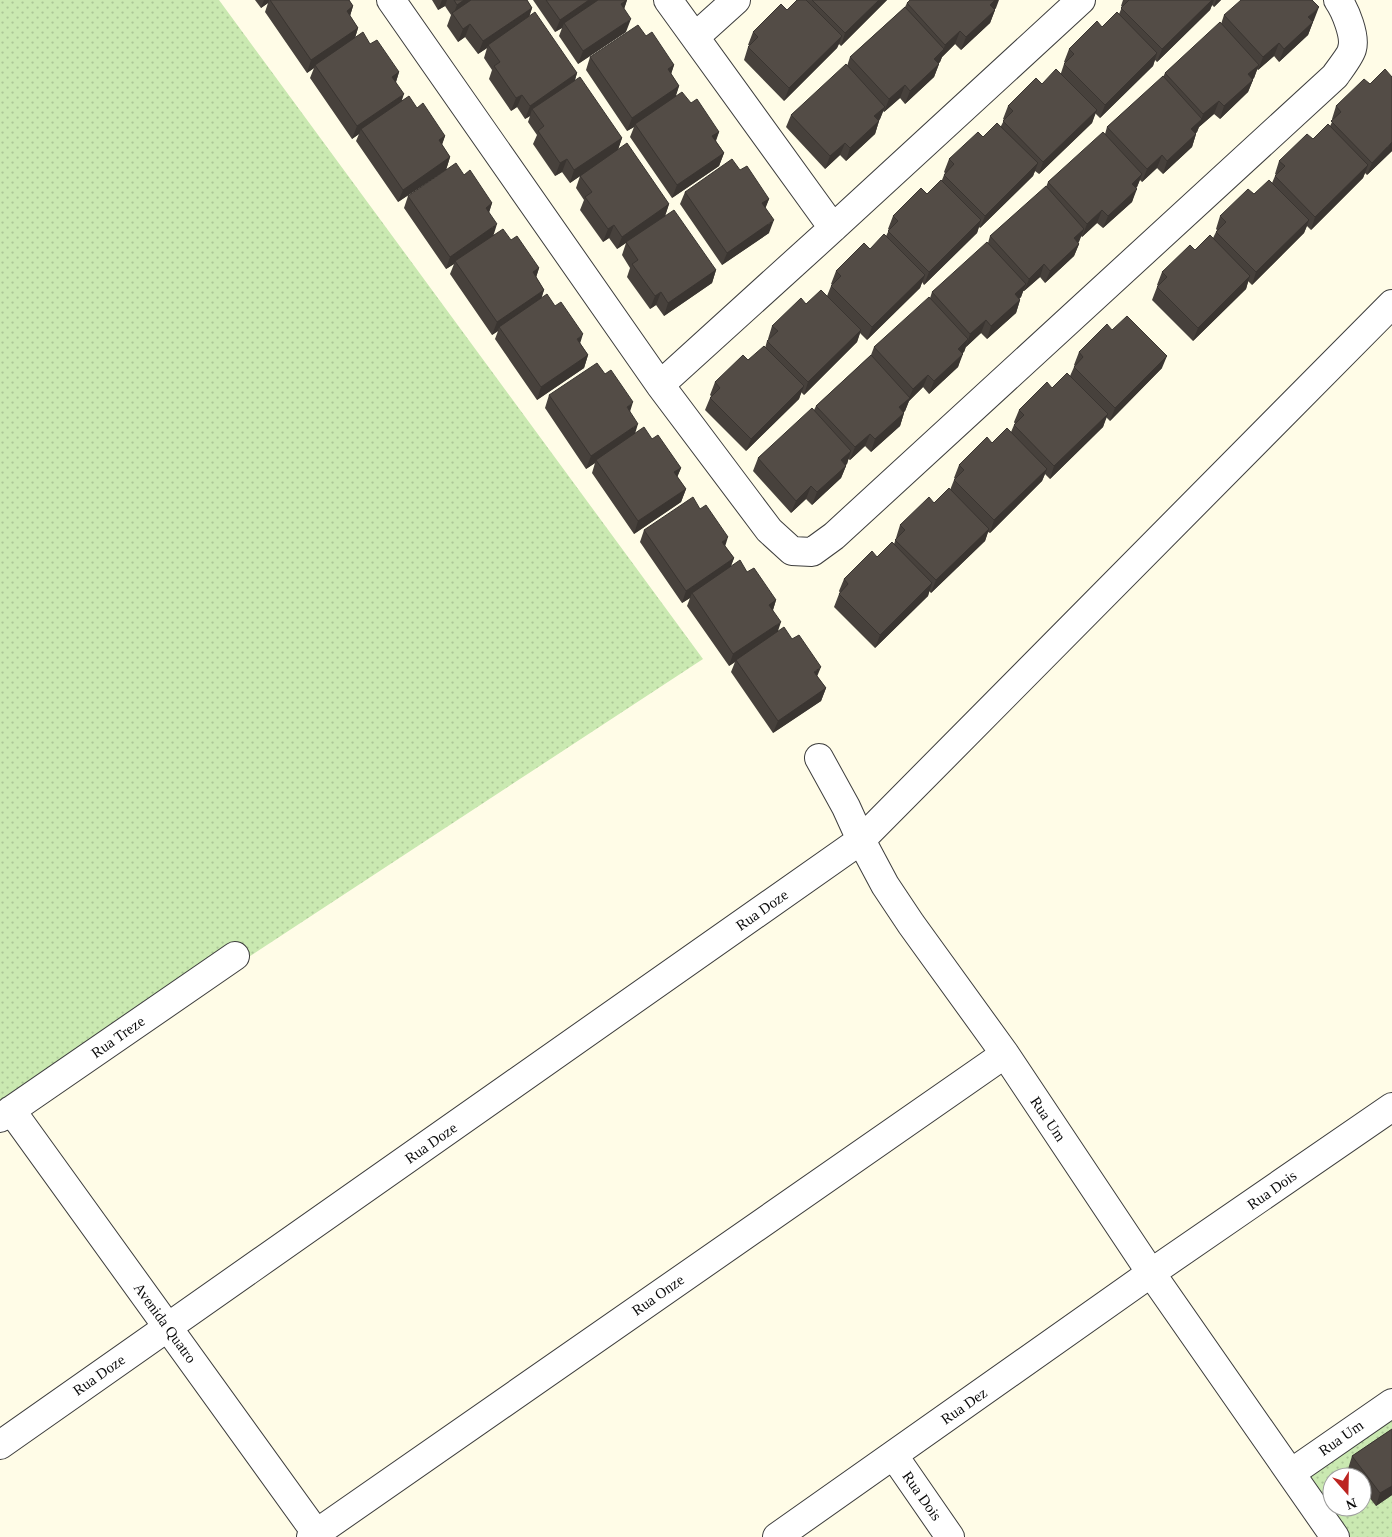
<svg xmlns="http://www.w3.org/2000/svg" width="1392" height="1537" viewBox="0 0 1392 1537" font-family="'Times New Roman',serif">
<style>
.grass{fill:url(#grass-dots);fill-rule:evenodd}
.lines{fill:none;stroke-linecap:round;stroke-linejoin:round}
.minor-casing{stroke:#3d3d3d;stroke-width:30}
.minor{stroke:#fff;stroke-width:28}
.wall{fill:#47413c}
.shaded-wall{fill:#3a3531}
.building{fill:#534c46;stroke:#3a3531}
.labels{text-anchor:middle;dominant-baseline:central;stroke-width:5;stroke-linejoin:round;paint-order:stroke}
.street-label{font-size:15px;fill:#0a0a0a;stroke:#fff}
</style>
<defs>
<pattern id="grass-dots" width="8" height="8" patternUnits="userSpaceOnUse" patternTransform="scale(1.25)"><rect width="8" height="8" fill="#cae9b1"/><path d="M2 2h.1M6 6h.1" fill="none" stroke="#acc697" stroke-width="1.8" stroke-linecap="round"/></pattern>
</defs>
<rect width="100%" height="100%" fill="#fffce7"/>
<path class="grass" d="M0 0H219L703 659 0 1120Z
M1392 1414V1537H1348L1302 1474ZM1332 1477H1362V1507H1332Z"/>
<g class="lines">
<defs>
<path id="minor" d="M391 0 660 385 833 228 1081 0
M668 0 833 228
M695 37 736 0
M660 385 769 530 792 551 812 552 834 536 1335 76C1339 70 1351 55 1352 49 1356 36 1345 10 1338 0
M819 758 846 807 861 840 885 885 911 924 1005 1054 1151 1273 1335 1537
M11 1110 319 1537
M0 1118 235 956
M0 1445 861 840 1392 304
M894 1456 950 1537
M1291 1473 1392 1403
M311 1537 1005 1054
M777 1537 1151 1273 1392 1107"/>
</defs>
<use href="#minor" class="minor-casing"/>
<use href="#minor" class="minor"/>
</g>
<path class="wall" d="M255 0H349L353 6 350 16 358 28 355 38 370 44 399 72 396 82 402 101 417 108 445 136 442 145 450 157 446 170 398 202 356 141 359 134 352 139 310 78 314 68 307 73 265 12 268 3 261 8Z
M432 0H527L532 8 529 17 577 73 575 80 622 138 618 149 669 204 665 216 716 270 712 283 664 316 656 305 650 309 627 277 630 268 622 255 626 243 617 249 609 238 603 242 580 210 584 200 576 188 580 176 570 183 562 172 555 176 533 144 537 135 528 122 530 116 525 119 517 107 511 111 489 79 492 70 484 58 487 48 478 54 465 37 458 42 447 26 451 15 445 6 438 10Z
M533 0H627L624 9 626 32 578 64 559 36 562 28 555 32Z
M797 0H887L841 46 839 44 837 48 784 101 744 60 748 47 750 46 748 45 753 32 787 10Z
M1123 0H1221L1214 7 1212 5 1210 10 1157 62 1155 60 1153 66 1100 118 1095 113 1092 123 1039 174 1035 171 1033 176 980 228 979 227 977 233 924 285 922 282 920 288 867 340 860 333 857 342 804 395 801 392 799 399 746 451 705 410 710 398 711 396 710 395 715 382 748 360 765 348 767 341 769 340 768 339 772 326 806 304 827 296 831 286 832 285 831 284 836 271 870 249 886 236 889 230 888 229 893 216 927 194 942 180 944 175 945 173 944 172 949 159 983 137 1001 126 1004 120 1003 119 1008 106 1042 84 1061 73 1064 64 1065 63 1064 62 1069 49 1102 27 1119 14 1122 7 1121 6Z
M907 3 996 8 994 10H995L990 23 961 50 955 44 942 57 940 62 938 64H939L934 77 905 104 900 98 884 112 883 111 880 119 879 121 875 134 846 161 840 155 825 169 786 127 791 115 847 66 850 57 905 7Z
M1224 15 1314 20 1313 22 1308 35 1279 62 1274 56 1258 70 1257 69 1254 78 1253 79V80L1248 92 1220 119 1214 114 1199 127 1197 132 1196 133V134L1192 147 1163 174 1157 168 1142 182 1140 180 1137 187 1136 188 1132 202 1103 228 1097 223 1082 237 1081 236 1078 243 1079 244 1074 256 1045 283 1040 277 1024 291H1023L1021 297 1019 299 1020 300 1016 313 987 339 981 333 966 347 964 352 962 353 958 367 929 394 923 387 909 401 905 411 904 412V413L900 426 871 452 865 446 850 460 848 459 847 464 845 465 846 466 841 478 812 505 806 499 791 513 753 471 758 458 814 410 816 406 871 355 874 347 930 298 932 292 988 243 990 236 1046 187 1048 182 1105 134 1107 127 1163 77 1165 73 1221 24Z
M646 36 674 65 671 74 679 86 675 97 691 103 719 132 716 141 724 153 719 166 672 198 630 137 634 127 627 131 586 70 590 57Z
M1336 106 1392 151 1367 175 1365 173 1363 178 1311 230 1307 226 1304 233 1252 285 1248 281 1246 289 1193 341 1152 300 1157 287 1158 286 1157 285 1162 272 1213 238 1217 230 1216 229 1220 216 1272 183 1275 176 1276 175 1275 174 1279 161 1313 139 1330 126 1333 120 1332 119Z
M740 170 769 199 765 208 769 233 722 265 680 204 685 192Z
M464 175 492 203 489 212 493 235 511 240 539 268 536 277 544 290 541 298 580 343 588 355 584 368 537 400 495 339 498 331 492 335 450 274 454 264 446 269 404 208 408 196Z
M1112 330 1162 368 1110 421 1106 417 1103 427 1050 479 1045 474 1042 481 990 533 988 532 985 541 931 593 929 591 928 596 875 648 834 607 839 594 840 593 839 591 844 579 877 557 894 544 896 538 900 525 934 503 950 490 954 480 955 479 954 478 959 465 992 443 1011 432 1014 425 1015 424 1014 422 1019 410 1070 376 1074 367 1075 366 1074 365 1079 352Z
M549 395 630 411 634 434 652 439 681 468 677 477 686 489 681 502 634 534 592 473 595 463 586 469 545 408Z
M644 530 725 546 734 558 731 566 747 572 776 600 773 610 778 631 817 676 826 688 821 701 773 733 731 672 735 662 729 666 687 606 690 598 682 603 640 542Z
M1392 1429V1495L1376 1506 1362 1488V1477H1354L1348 1469 1352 1456Z"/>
<path class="shaded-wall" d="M264 0H269L268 3 261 8Z
M442 0H447L445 6 438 10Z
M464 0H478L453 15 457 5Z
M589 0H603L564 23 562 28 555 32 560 20Z
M627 0 623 12 621 4Z
M879 0H887L841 46 845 33Z
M995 0H999L996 8 985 18 990 5Z
M1212 0H1214L1210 10 1157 62 1162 49Z
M1216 0H1221L1214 7Z
M353 6 349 19 347 11Z
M1319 7 1314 20 1304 30 1308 17Z
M532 8 528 20 488 45 487 48 478 54 483 41Z
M995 10 990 23 961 50 966 37Z
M631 19 626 32 578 64 583 51Z
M1313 22 1308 35 1279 62 1284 49Z
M470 24 465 37 458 42 463 29Z
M358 28 354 41 315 65 314 68 307 73 311 60Z
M960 31 955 44 942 57 940 62 929 72 934 59 943 51 945 45Z
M842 36 837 48 784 101 789 88Z
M1279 43 1274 56 1258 70 1263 57Z
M1157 53 1153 66 1100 118 1105 105Z
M939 64 934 77 905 104 910 91Z
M674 65 670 77 668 69Z
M1259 65 1254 78 1244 87 1248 74Z
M399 72 395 85 392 77Z
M577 73 573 86 532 109 530 116 525 119 530 106Z
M1253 80 1248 92 1220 119 1224 106Z
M905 85 900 98 884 112 889 99Z
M679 86 675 99 635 124 634 127 627 131 632 118Z
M404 94 400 106 361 129 359 134 352 139 357 126Z
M522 95 517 107 511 111 516 98Z
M1219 101 1214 114 1199 127 1203 114Z
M885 107 880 119 870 129 874 116Z
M1097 110 1092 123 1039 174 1043 162Z
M1202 119 1197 132 1187 142 1191 129Z
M879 121 875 134 846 161 850 148Z
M719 132 714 144 712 136Z
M1196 134 1192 147 1163 174 1167 161Z
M445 136 440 149 439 140Z
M622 138 618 150 570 183 574 170Z
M1392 142V151L1367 175 1372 163Z
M845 143 840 155 825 169 830 156Z
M724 153 719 166 672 198 677 185Z
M1162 155 1157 168 1142 182 1147 169Z
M450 157 446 170 398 202 403 190Z
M567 159 562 172 555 176 560 163Z
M1038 163 1033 176 980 228 985 216Z
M1368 165 1363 178 1311 230 1315 217Z
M1142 174 1137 187 1127 196 1132 184Z
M1137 189 1132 202 1103 228 1108 216Z
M769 199 764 212 762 203Z
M492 203 488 216 486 208Z
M669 204 665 216 617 249 622 237Z
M1102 210 1097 223 1082 237 1087 224Z
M774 220 769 233 722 265 727 253Z
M981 220 977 233 924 285 929 272Z
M1309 220 1304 233 1252 285 1256 272Z
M497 224 493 237 455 261 454 264 446 269 450 257Z
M614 225 609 238 603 242 608 229Z
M1084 229 1079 242 1069 251 1074 238Z
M1079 244 1074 256 1045 283 1050 271Z
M1044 264 1040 277 1024 291 1029 279Z
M539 268 535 281 533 272Z
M716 270 712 283 664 316 668 303Z
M925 275 920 288 867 340 872 327Z
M1250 276 1246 289 1193 341 1198 328Z
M1026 284 1021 297 1011 307 1015 294Z
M544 290 540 303 499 327 498 331 492 335 497 322Z
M661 292 656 305 650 309 655 296Z
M1020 300 1016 313 987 339 991 326Z
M986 320 981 333 966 347 970 334Z
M861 330 857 342 804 395 808 382Z
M583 334 579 347 577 339Z
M968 339 964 352 953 361 958 349Z
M963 354 958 367 929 394 934 381Z
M588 355 584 368 537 400 541 387Z
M1167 356 1162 368 1110 421 1115 408Z
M928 375 923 387 909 401 905 411 895 420 899 407 909 398 913 389Z
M804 386 799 399 746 451 751 439Z
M633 402 629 415 627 407Z
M904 413 900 426 871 452 875 439Z
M1108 414 1103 427 1050 479 1054 466Z
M638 424 634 437 596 460 595 463 586 469 591 456Z
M870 434 865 446 850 460 855 447Z
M851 451 847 464 836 473 841 460Z
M846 466 841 478 812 505 817 492Z
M681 468 676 480 674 472Z
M1047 469 1042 481 990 533 994 520Z
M811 486 806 499 791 513 796 501Z
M686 489 681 502 634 534 638 521Z
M989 529 985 541 931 593 936 580Z
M728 537 724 550 722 542Z
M734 558 729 571 692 593 690 598 682 603 686 591Z
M932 583 928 596 875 648 880 635Z
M776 600 772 613 769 605Z
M781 622 777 634 736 660 735 662 729 666 733 654Z
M821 667 816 679 814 672Z
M826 688 821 701 773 733 778 721Z
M1392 1486V1495L1376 1506 1380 1493Z"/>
<path class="building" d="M270 0H349L353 6 347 11 358 28 311 60Z
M454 0H464L457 5Z
M471 0H527L532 8 483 41 470 24 463 29 452 13Z
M546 0H589L560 20Z
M598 0H627L621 4 631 19 583 51 564 23Z
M797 0H806L842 36 789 88 748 47 758 37 753 32 781 4 787 10Z
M812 0H879L845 33Z
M910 0H995L990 5 995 10 966 37 960 31 945 45 907 3Z
M1129 0H1212L1162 49 1121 8Z
M1241 0H1312L1319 7 1308 17 1313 22 1284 49 1279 43 1263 57 1224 15Z
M905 7 944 49 934 59 939 64 910 91 905 85 889 99 850 57Z
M535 12 577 73 530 106 522 95 516 98 494 66 500 62 488 45Z
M1117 12 1157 53 1105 105 1064 64 1074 54 1069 49 1097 21 1102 27Z
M1220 22 1259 65 1248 74 1253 80 1224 106 1219 101 1203 114 1165 73Z
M638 25 646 36 652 32 674 65 668 69 679 86 632 118 590 57Z
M363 32 370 44 377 40 399 72 392 77 404 94 357 126 315 65Z
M846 64 885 107 874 116 879 121 850 148 845 143 830 156 791 115Z
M1056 69 1097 110 1043 162 1003 121 1013 111 1008 106 1036 78 1042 84Z
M1385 69 1392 77V142L1372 163 1331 121 1341 112 1336 106 1364 79 1370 84Z
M1163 76 1202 119 1191 129 1196 134 1167 161 1162 155 1147 169 1107 127Z
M580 77 622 138 574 170 567 159 560 163 538 131 544 126 532 109Z
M682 92 691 103 697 99 719 132 712 136 724 153 677 185 635 124Z
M409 96 417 108 423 103 445 136 439 140 450 157 403 190 361 129Z
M997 123 1038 163 985 216 944 175 954 164 949 159 978 132 983 137Z
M1328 124 1368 165 1315 217 1275 176 1285 166 1279 161 1307 134 1313 139Z
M1103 132 1142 174 1132 184 1137 189 1108 216 1102 210 1087 224 1048 182Z
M627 143 669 204 622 237 614 225 608 229 585 197 592 192 580 176Z
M732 159 740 170 747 166 769 199 762 203 774 220 727 253 685 192Z
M456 163 464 175 470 170 492 203 486 208 497 224 450 257 408 196Z
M941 180 981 220 929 272 888 231 898 221 893 216 921 188 927 194Z
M1269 180 1309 220 1256 272 1216 232 1226 222 1220 216 1248 189 1254 194Z
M1046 186 1084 229 1074 238 1079 244 1050 271 1044 264 1029 279 990 236Z
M674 210 716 270 668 303 661 292 655 296 632 264 638 260 626 242Z
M503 229 511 240 517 236 539 268 533 272 544 290 497 322 455 261Z
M884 234 925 275 872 327 831 286 841 276 836 271 864 243 870 249Z
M1210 235 1250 276 1198 328 1157 287 1167 277 1162 272 1190 245 1195 250Z
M987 242 1026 284 1015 294 1020 300 991 326 986 320 970 334 932 292Z
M821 290 861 330 808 382 767 341 778 331 772 326 801 298 806 304Z
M547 294 555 306 561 302 583 334 577 339 588 355 541 387 499 327Z
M929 297 968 339 958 349 963 354 934 381 928 375 913 389 874 347Z
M1127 316 1167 356 1115 408 1074 367 1083 357 1079 352 1107 324 1112 330Z
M764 346 804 386 751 439 710 398 720 388 715 382 743 355 748 360Z
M871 355 910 398 899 407 904 413 875 439 870 434 855 447 816 406Z
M597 363 605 374 611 370 633 402 627 407 638 424 591 456 549 395Z
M1067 373 1108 414 1054 466 1014 425 1024 415 1019 410 1047 382 1052 388Z
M812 408 851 451 841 460 846 466 817 492 811 486 796 501 758 458Z
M644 427 652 439 658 435 681 468 674 472 686 489 638 521 596 460Z
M1007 428 1047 469 994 520 954 480 964 470 959 465 987 437 992 443Z
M949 488 989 529 936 580 895 540 905 530 900 525 929 497 934 503Z
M693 497 700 509 706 505 728 537 722 542 734 558 686 591 644 530Z
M892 542 932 583 880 635 839 594 848 584 844 579 872 551 877 557Z
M740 560 747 572 754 568 776 600 769 605 781 622 733 654 692 593Z
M784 627 792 639 799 635 821 667 814 672 826 688 778 721 736 660Z
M1392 1429V1486L1380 1493 1352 1456Z"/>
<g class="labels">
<g class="street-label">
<text transform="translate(762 910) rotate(-35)">Rua Doze</text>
<text transform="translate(118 1037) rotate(-35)">Rua Treze</text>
<text transform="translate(1048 1119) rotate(56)">Rua Um</text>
<text transform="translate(431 1143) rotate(-35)">Rua Doze</text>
<text transform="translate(1272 1190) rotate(-35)">Rua Dois</text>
<text transform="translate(658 1295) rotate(-35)">Rua Onze</text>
<text transform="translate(165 1323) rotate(54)">Avenida Quatro</text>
<text transform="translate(99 1375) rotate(-35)">Rua Doze</text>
<text transform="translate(964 1406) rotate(-35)">Rua Dez</text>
<text transform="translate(1341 1438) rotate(-35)">Rua Um</text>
<text transform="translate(922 1496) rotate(55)">Rua Dois</text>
</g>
</g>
<g transform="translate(1347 1492) rotate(160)"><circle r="24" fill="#ffffff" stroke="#9d9d9d"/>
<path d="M0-4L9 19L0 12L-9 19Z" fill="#bc2420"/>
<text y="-8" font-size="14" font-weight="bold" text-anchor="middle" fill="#0a0a0a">N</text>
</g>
</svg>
